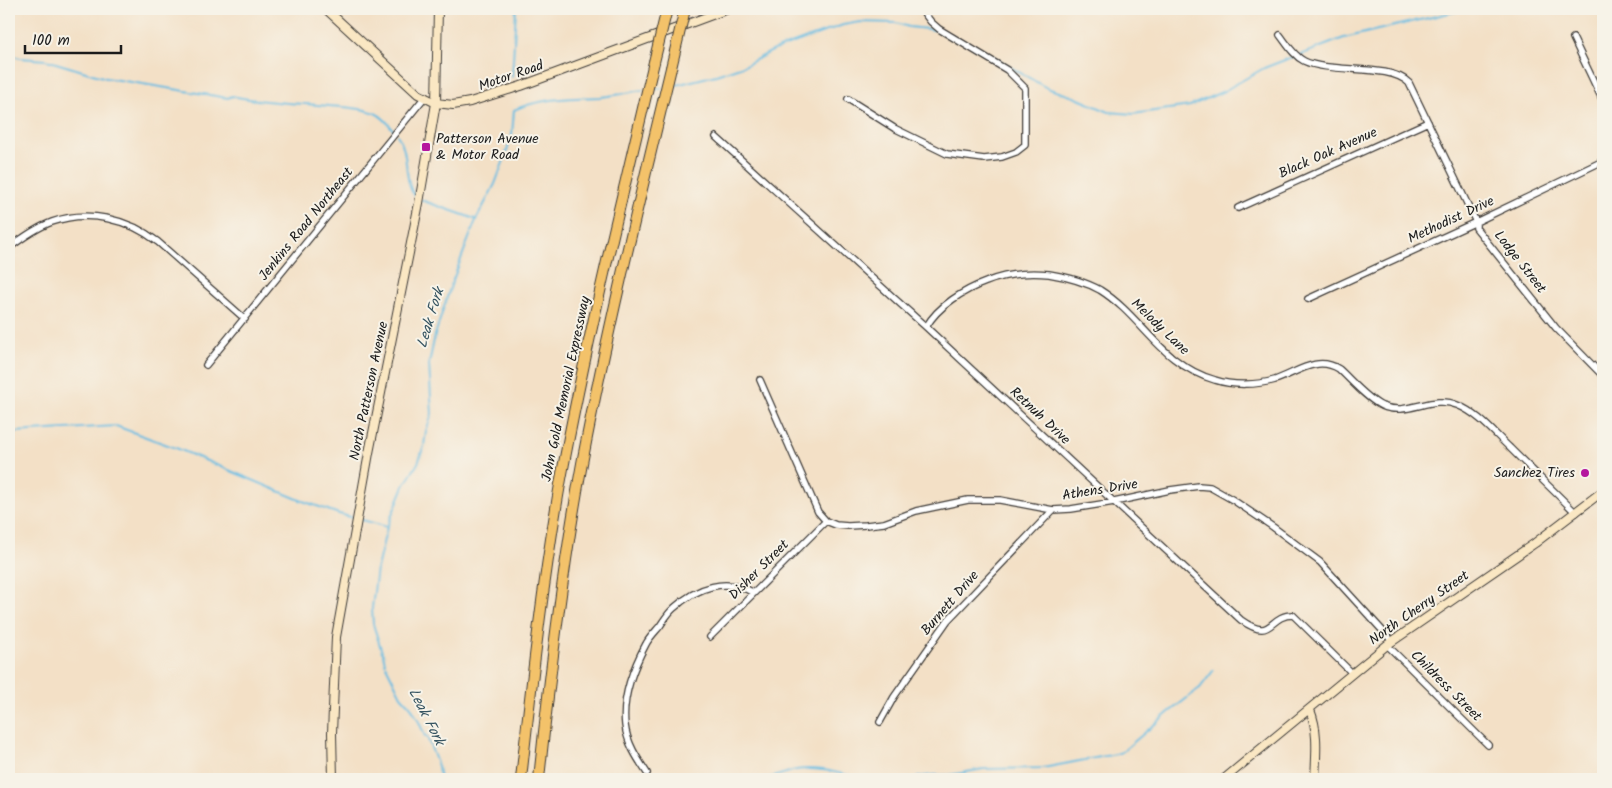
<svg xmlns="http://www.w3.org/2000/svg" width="1612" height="788" viewBox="0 0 1612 788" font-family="Kalam,sans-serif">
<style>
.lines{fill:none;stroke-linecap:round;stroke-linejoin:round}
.stream{stroke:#65bce2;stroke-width:2}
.street-casing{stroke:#3c3936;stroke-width:8}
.secondary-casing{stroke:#3c3936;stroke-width:10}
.highway-casing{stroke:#3c3936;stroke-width:12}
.street{stroke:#fff;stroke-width:5.5}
.secondary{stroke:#fae7c3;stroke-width:8}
.highway{stroke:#f3c26a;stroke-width:10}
.highway-bridge-casing{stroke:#3c3936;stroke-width:12;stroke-linecap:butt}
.highway-bridge{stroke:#f3c26a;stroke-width:10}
.poi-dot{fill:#b5179e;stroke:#f7f3e8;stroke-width:2}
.labels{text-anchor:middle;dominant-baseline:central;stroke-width:4;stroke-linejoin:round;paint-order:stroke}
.street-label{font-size:14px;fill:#1c1c1c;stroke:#f7f3e8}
.poi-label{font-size:14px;fill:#1c1c1c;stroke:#f7f3e8;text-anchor:start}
.water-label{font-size:15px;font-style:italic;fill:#365461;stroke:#f7f3e8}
</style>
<rect width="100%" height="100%" fill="#f7f3e8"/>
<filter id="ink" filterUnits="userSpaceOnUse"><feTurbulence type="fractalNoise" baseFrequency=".02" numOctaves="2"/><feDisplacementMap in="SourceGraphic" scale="10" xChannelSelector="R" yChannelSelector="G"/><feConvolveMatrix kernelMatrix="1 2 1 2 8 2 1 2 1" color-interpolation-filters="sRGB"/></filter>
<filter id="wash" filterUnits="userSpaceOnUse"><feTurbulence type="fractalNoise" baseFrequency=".0096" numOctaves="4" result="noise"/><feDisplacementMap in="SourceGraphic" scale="20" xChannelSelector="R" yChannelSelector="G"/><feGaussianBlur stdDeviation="1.12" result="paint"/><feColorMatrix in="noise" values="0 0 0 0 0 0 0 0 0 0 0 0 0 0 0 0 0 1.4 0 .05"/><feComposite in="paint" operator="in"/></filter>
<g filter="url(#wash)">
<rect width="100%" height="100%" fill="#f3e0c6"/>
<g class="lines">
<path class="stream" d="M973 46 1047 88 1074 97 1109 112 1133 114 1190 106 1224 91 1264 68 1295 56
M9 54 20 58 46 60 106 78 228 98 232 96C264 103 296 103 329 106 343 107 361 107 375 113 382 116 389 124 394 131
M1300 55 1344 38 1466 9
M512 77 516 9
M672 86 716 75 746 65 774 50 843 25 860 22 896 23 909 27 937 30
M650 90 662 88
M397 135C411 153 402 185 417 198
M421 200 475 219
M9 427 14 432 116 426 176 448 300 500 339 514 354 518
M359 519 387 527
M382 652 373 624 372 608 377 568 387 527 404 486 418 463 424 446 426 431 432 414 429 364 435 335 451 285 476 220 495 184 504 160 512 135 514 110C541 98 571 98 600 97 614 96 628 92 643 90
M383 654 385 663
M386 666 401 696 411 707 419 722 425 736 427 737 438 766 439 775 441 779
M761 779C773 778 784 773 796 770 818 766 841 774 863 779
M907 779 933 775H950L983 769 1043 768 1116 754 1122 752 1168 713 1200 688 1213 671"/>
</g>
</g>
<g filter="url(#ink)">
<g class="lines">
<defs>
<path id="street" d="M1280 35C1287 44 1294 56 1304 61 1331 74 1390 63 1409 83L1476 222V228L1556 328 1603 376
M1573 38 1603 101
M848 99 894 128 947 154 984 159 1002 157 1016 152 1025 145V88L1007 70 939 29 931 22 921 9
M716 137 926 327 1241 620C1274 643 1267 615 1293 615L1352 673
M1238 208 1428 122
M9 248C22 238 36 228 52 222 88 209 129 219 158 242L245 319
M1308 299 1476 222 1603 161
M926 327C938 306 964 290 986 282 1006 274 1028 272 1049 274 1067 277 1084 281 1100 290 1143 317 1160 364 1215 380 1233 386 1257 385 1275 380 1296 373 1317 355 1339 369 1351 380 1367 399 1382 406 1407 417 1432 394 1457 405 1478 413 1494 433 1510 448 1532 470 1554 491 1576 513
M206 365 424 98
M760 380 818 512 826 521 836 525 848 526 866 525 884 523 916 511 968 500H1000L1053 510 1071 509 1114 502 1170 490 1199 486 1210 487 1233 500 1273 527 1320 562 1392 641
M710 637 826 521
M1387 645 1488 745
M880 722 894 697 948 620 1053 510
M647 773C637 758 627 743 625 725 622 697 633 668 646 644 649 638 655 632 660 626 664 620 668 613 674 608 697 587 726 577 754 593"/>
<path id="secondary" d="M326 9 418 94 436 103 453 105 470 102 521 86 728 9
M1310 710C1319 732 1316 755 1315 779
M333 779 332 733 336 637 369 453 419 203 436 103 438 9
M1224 779 1387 645 1535 543 1603 491"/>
<path id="highway" d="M521 779C532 679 543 579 561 479 587 339 621 201 654 62
M539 779C550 672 563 564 583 458 608 327 640 197 671 68"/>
</defs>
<use href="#street" class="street-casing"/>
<use href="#secondary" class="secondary-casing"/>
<use href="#highway" class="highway-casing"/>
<use href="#street" class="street"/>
<use href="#secondary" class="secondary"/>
<use href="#highway" class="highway"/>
<defs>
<path id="highway-bridge" d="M654 62 667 9
M671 68 685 9"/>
</defs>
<use href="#highway-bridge" class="highway-bridge-casing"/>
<use href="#highway-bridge" class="highway-bridge"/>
</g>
</g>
<g class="poi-dot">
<rect x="421" y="142" width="10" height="10" rx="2.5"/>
<circle cx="1585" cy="473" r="5"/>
</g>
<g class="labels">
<g class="street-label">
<text transform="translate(511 76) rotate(-19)">Motor Road</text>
<text transform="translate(1328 153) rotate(-24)">Black Oak Avenue</text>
<text transform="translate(1451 220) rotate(-25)">Methodist Drive</text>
<text transform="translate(306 224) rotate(-51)">Jenkins Road Northeast</text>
<text transform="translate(1520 262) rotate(52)">Lodge Street</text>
<text transform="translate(1160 327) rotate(44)">Melody Lane</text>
<text transform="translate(566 389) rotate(-78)">John Gold Memorial Expressway</text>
<text transform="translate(369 391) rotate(-78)">North Patterson Avenue</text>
<text transform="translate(1040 416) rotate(43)">Retnuh Drive</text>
<text transform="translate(1100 490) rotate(-9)">Athens Drive</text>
<text transform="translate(759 570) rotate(-45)">Disher Street</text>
<text transform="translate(950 603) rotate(-49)">Burnett Drive</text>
<text transform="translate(1419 608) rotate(-35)">North Cherry Street</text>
<text transform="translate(1446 686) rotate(45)">Childress Street</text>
</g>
<g class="poi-label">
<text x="436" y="139">Patterson Avenue<tspan x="436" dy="16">&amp; Motor Road</tspan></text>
<text x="1575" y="473" text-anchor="end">Sanchez Tires</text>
</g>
<g class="water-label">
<text transform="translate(431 318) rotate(-73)">Leak Fork</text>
<text transform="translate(426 717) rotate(63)">Leak Fork</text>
</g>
</g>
<rect width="1612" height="788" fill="none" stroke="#f7f3e8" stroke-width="30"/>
<path d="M25 45v8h96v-8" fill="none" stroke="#1c1c1c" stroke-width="2.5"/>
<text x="32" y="45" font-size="15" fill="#1c1c1c" stroke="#f7f3e8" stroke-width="4" paint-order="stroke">100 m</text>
</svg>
